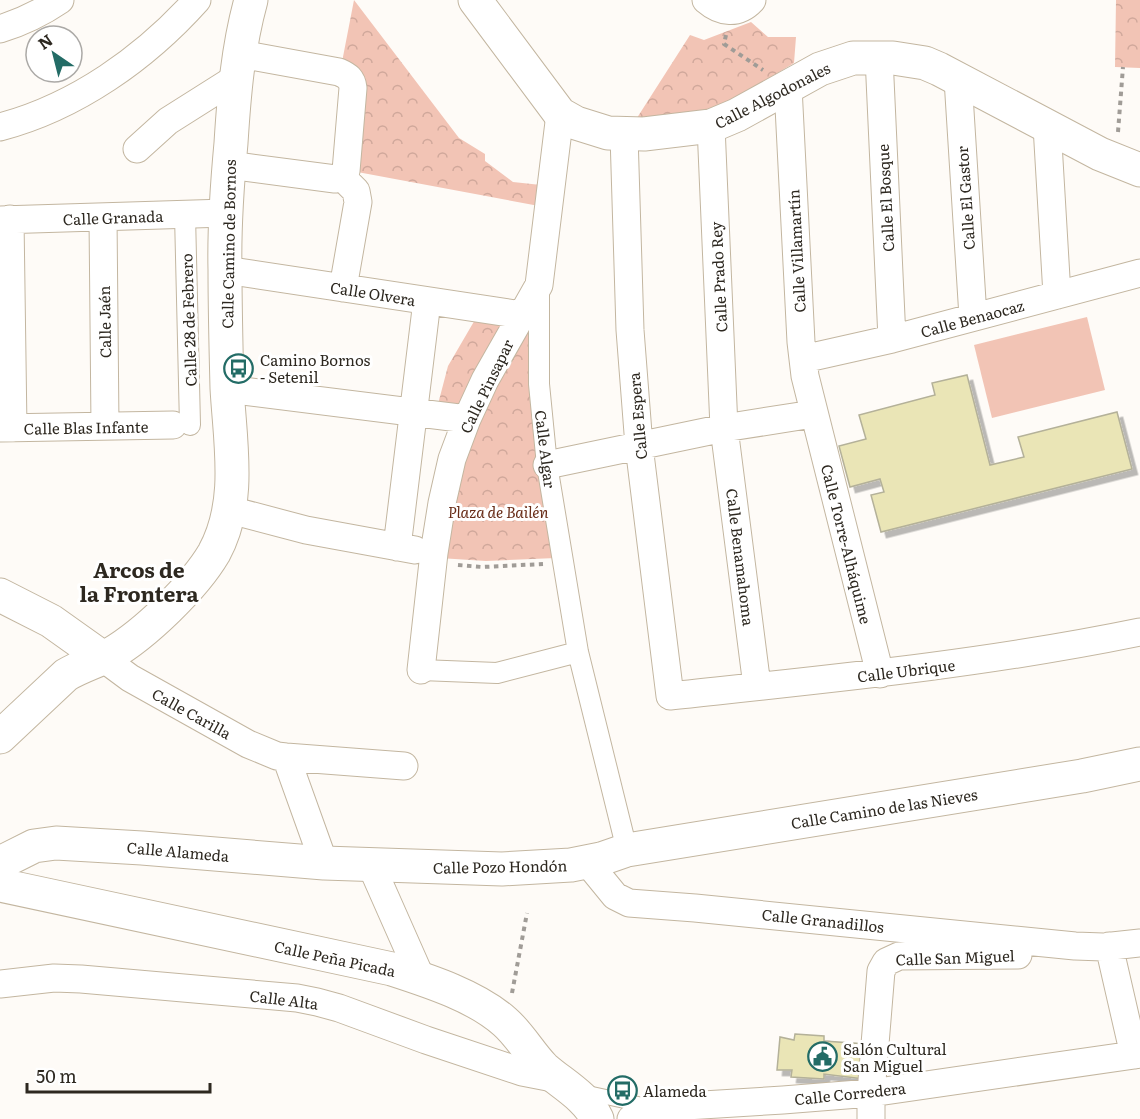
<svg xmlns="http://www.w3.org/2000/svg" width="1140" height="1119" viewBox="0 0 1140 1119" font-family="Literata,serif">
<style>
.grass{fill:#f2c4b5}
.park{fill:url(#park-crowns)}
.building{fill:#eae5b6;stroke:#b4b199;stroke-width:1.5;filter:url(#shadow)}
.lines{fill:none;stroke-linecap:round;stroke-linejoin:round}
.service-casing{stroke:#c3b6a0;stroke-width:16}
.pedestrian-casing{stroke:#c3b6a0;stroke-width:22}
.minor-casing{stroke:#c3b6a0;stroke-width:29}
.tertiary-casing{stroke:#c3b6a0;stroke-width:35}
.path{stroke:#a09c97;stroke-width:4;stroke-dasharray:4.5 4.5;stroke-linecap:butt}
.service{stroke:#fff;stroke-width:14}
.pedestrian{stroke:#fff;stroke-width:20}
.minor{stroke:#fff;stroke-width:27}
.tertiary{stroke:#fff;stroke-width:33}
.labels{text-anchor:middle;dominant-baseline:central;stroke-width:6;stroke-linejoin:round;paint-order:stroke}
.street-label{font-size:15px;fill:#2d2820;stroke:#fff}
.poi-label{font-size:15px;fill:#2d2820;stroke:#fff;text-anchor:start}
.park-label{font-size:15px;font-style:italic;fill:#662a15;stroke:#fff}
.district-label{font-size:21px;font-weight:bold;fill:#2d2820;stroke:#fff}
</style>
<defs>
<pattern id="park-crowns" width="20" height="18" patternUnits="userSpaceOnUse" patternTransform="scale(1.5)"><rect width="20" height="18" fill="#f2c4b5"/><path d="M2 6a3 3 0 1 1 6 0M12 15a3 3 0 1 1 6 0" fill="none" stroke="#d0a89b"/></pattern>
<filter id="shadow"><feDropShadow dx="5.5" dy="5.5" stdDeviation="0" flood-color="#0004"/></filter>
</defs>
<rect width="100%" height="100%" fill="#fefbf7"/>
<path class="grass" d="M1087 317 1105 390 992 418 974 345Z"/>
<path class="park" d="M354 0 459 138 485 154V161L513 182 541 185 539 206 352 171 361 71 342 62Z
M1116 0H1140V68L1115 67Z
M751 22 768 37H796L794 63 722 107 673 121H635L690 35 704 40Z
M476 318 509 326 463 413 437 408 448 366Z
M530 319 556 558 486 561 439 558 472 421Z"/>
<path class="building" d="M967 375 990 465 1024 457 1018 437 1117 412 1132 469 881 532 871 495 884 492 880 479 850 487 839 446 866 439 859 415 935 395 932 383Z
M795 1034 824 1036V1041L866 1044 864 1079 824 1074V1079L791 1077 792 1070H777L780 1037 794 1040Z"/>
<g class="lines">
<defs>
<path id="service" d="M583 1092 652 1107"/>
<path id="pedestrian" d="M185 215 190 425
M539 286V384L547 465 578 652 627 850
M421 670 497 673 578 652"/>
<path id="minor" d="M706 0C721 13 738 15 752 0
M0 29C22 22 41 13 60 0
M879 57 892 339
M958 79 973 317
M788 87 801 342 805 376 880 674
M711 126 724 428 757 686
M1047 126 1057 295
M0 127C76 107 145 58 197 0
M624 135 630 330 639 446 670 696C828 679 985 664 1140 632
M137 149 168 121 236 78
M229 165 335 179 342 177 346 171 353 88C352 79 348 76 339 72L240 54
M342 177 356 191 358 202 343 288
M103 217 105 426
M10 219 13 428
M0 220 226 213
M225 270 522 315
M803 359 892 339 1140 273
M227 389 467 419
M0 428 173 425
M547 465 724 428 813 414
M230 510 306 530 415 550
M397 547 427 301
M103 658 130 678 248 744 277 756 286 757 404 766
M421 670 434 553 442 503 452 459 467 419 485 380 539 285 560 114
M286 757 324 863
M588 863 615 896 629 903 695 908 1075 946 1103 947 1140 943
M371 865 421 978
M1109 946 1134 1055
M0 984 54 978 81 979 297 998 317 1002 339 1008 426 1040 522 1072 558 1079
M631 1119 670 1107 783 1100 871 1093 1140 1054
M871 1119V1093L881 971 886 962 899 956 1018 955"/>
<path id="tertiary" d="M475 0 560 114 576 123 608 133 644 134 711 126 737 115 820 69 853 58H893L925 63 939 69 1100 154 1140 170
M0 595 51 621 103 658
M0 737 66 675C81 666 96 662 111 654 145 634 194 587 214 553 242 502 230 443 227 388 226 349 225 309 225 270 224 228 227 186 231 143 234 95 238 47 251 0
M0 863 34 846 56 843 142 848 324 863 502 869 571 865 601 859 627 850 1082 776 1140 764
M0 885 392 969C429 981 476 996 505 1022 520 1035 530 1054 544 1068 562 1084 586 1096 597 1119"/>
</defs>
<use href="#service" class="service-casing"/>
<use href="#pedestrian" class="pedestrian-casing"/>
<use href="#minor" class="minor-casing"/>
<use href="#tertiary" class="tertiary-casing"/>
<path class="path" d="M726 35 724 44 763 70
M1118 132 1123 67
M458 565 482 567 543 564
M512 993 527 913"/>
<use href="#service" class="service"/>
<use href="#pedestrian" class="pedestrian"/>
<use href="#minor" class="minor"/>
<use href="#tertiary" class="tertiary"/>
</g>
<defs>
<symbol id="bus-ring" viewBox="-11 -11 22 22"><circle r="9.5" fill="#fff" stroke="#236c66" stroke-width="1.5"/><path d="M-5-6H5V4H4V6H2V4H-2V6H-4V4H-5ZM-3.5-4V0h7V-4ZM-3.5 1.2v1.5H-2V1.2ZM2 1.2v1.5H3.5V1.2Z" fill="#236c66"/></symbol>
<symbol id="civic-ring" viewBox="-11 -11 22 22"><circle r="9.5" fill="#fff" stroke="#236c66" stroke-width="1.5"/><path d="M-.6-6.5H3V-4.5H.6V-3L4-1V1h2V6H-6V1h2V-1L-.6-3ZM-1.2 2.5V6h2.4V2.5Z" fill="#236c66"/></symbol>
</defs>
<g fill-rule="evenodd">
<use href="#bus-ring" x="222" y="352" width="33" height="33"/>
<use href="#civic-ring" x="806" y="1040" width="33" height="33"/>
<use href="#bus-ring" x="606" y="1074" width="33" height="33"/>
</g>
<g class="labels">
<g class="street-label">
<text transform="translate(772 95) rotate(-27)">Calle Algodonales</text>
<text transform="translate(885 198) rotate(-93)">Calle El Bosque</text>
<text transform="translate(965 198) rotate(-94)">Calle El Gastor</text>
<text transform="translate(113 217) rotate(-2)">Calle Granada</text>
<text transform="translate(228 244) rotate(-89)">Calle Camino de Bornos</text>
<text transform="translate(796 251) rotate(-93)">Calle Villamartín</text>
<text transform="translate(718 277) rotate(-93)">Calle Prado Rey</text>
<text transform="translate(373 293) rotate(9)">Calle Olvera</text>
<text transform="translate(972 318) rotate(-15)">Calle Benaocaz</text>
<text transform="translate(188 320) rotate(-92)">Calle 28 de Febrero</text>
<text transform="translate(104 322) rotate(-91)">Calle Jaén</text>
<text transform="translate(486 386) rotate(-64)">Calle Pinsapar</text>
<text transform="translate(637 416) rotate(-95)">Calle Espera</text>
<text transform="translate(86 427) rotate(-1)">Calle Blas Infante</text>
<text transform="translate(546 449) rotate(83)">Calle Algar</text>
<text transform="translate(847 544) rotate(76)">Calle Torre-Alháquime</text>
<text transform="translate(741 557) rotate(83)">Calle Benamahoma</text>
<text transform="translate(906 670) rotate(-7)">Calle Ubrique</text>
<text transform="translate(192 713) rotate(29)">Calle Carilla</text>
<text transform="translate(884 808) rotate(-9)">Calle Camino de las Nieves</text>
<text transform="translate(178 851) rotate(5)">Calle Alameda</text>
<text transform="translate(500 866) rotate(-1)">Calle Pozo Hondón</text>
<text transform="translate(823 920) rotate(6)">Calle Granadillos</text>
<text transform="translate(955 957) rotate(-2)">Calle San Miguel</text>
<text transform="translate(335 958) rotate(12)">Calle Peña Picada</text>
<text transform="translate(284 999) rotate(7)">Calle Alta</text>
<text transform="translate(850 1093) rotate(-6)">Calle Corredera</text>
</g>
<g class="poi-label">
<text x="260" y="359">Camino Bornos<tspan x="260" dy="17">- Setenil</tspan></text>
<text x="843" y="1048">Salón Cultural<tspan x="843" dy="17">San Miguel</tspan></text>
<text x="643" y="1090">Alameda</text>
</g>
<g class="park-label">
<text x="498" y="511">Plaza de Bailén</text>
</g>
<g class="district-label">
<text x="139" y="568">Arcos de<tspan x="139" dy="24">la Frontera</tspan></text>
</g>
</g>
<g transform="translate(54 54) rotate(325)"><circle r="28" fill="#ffffff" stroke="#aba9a6" stroke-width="1.5"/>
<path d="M0-4.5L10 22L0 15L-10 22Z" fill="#236c66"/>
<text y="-9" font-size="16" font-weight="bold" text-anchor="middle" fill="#2d2820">N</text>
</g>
<path d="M27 1083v9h183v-9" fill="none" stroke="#2d2820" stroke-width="3"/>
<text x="36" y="1083" font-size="18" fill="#2d2820" stroke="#ffffff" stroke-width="4.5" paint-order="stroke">50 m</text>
</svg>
